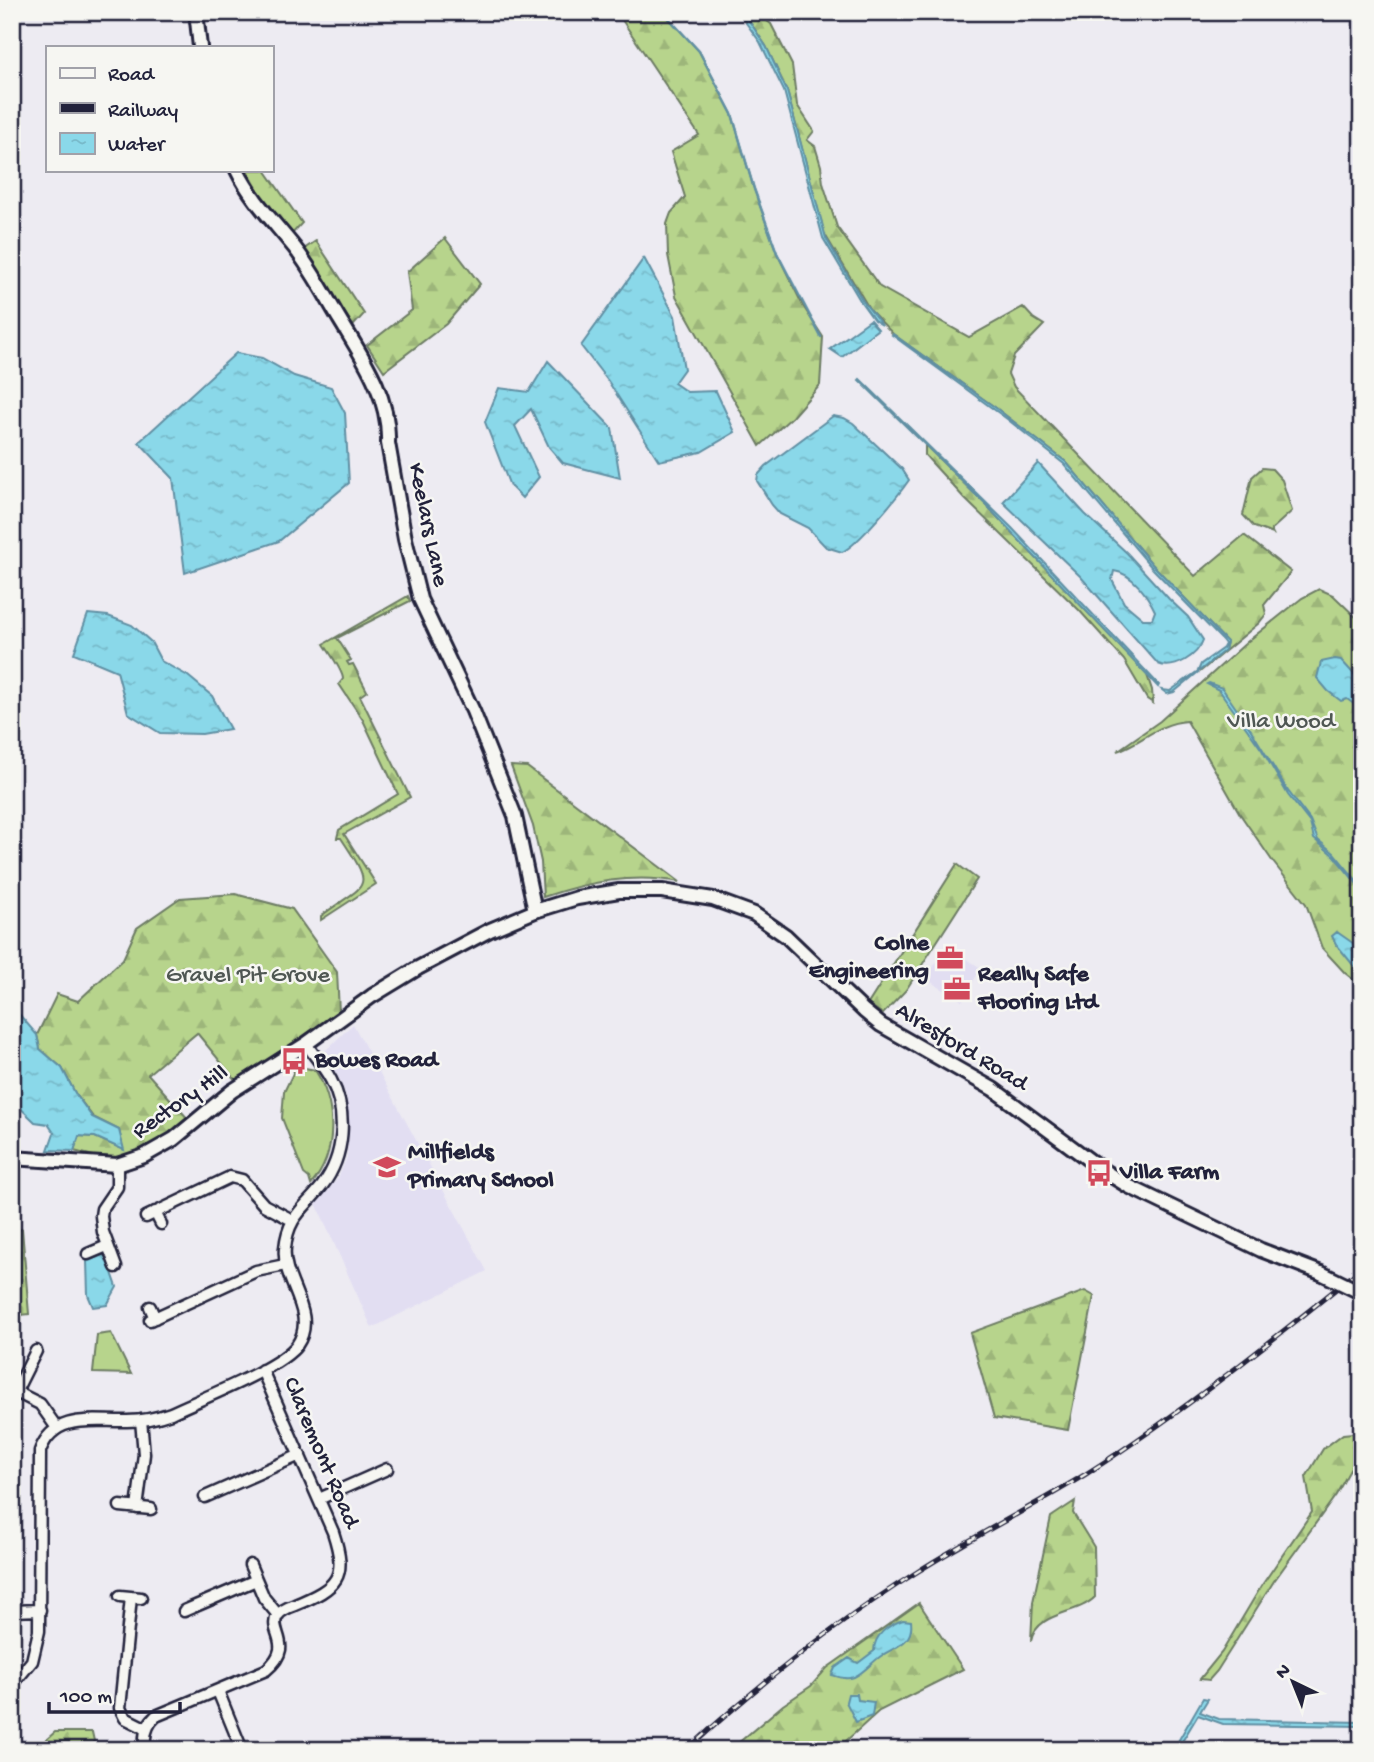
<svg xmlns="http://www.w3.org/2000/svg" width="1374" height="1762" viewBox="0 0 1374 1762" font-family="'Gochi Hand',sans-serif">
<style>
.built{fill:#e2def2}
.grass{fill:#b7d48c;stroke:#6c7b64;stroke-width:2}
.forest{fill:url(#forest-firs);stroke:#6c7b64;stroke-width:2}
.cemetery{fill:url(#cemetery-stones);stroke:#6c7b64;stroke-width:2}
.water{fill:url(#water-ripples);stroke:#608fa3;stroke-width:2;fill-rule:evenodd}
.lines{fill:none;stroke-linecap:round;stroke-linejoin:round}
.stream{stroke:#608fa3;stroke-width:2.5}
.minor-casing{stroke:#22223b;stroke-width:15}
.tertiary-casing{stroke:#22223b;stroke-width:18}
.minor{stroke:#f6f6f2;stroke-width:10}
.tertiary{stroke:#f6f6f2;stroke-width:12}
.rail-casing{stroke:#22223b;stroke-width:5}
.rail{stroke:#f6f6f2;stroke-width:2.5;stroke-dasharray:8;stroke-linecap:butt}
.tertiary-bridge-casing{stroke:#22223b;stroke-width:18;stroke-linecap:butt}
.tertiary-bridge{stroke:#f6f6f2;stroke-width:12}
.labels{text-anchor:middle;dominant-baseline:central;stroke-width:5;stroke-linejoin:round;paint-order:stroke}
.street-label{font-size:24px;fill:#22223b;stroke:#f6f6f2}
.park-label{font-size:24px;fill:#4f5753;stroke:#f6f6f2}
.poi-label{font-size:24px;font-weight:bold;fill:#22223b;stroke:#f6f6f2;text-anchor:start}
</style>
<defs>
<pattern id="forest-firs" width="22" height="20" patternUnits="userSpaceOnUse" patternTransform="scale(1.75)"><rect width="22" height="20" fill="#b7d48c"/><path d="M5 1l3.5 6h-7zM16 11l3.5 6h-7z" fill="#9db67a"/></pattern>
<pattern id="cemetery-stones" width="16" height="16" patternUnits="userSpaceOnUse" patternTransform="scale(1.75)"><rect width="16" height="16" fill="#b7d48c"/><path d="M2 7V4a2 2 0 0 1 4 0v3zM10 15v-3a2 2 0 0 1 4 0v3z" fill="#9db67a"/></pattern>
<pattern id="water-ripples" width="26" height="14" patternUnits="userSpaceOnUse" patternTransform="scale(1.75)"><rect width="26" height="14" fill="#8ad8e9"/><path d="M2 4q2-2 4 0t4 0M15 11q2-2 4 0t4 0" fill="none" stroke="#77b9c9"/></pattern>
</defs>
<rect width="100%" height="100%" fill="#edebf2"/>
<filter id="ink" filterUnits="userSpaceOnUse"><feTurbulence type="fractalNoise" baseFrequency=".0143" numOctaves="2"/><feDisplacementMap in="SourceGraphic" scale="14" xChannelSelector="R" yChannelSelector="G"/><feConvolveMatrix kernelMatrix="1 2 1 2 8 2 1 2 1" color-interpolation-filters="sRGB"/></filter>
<g filter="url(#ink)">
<path class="built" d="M946 946 981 968 962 1001 926 979Z
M353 1024 487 1271 372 1328 316 1203 338 1178 347 1157 349 1126 346 1095 338 1076 323 1053Z"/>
<path class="grass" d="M300 1067 315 1070C337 1104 338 1153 311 1185L309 1178 304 1174 282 1118 284 1092 295 1069Z
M111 1333 131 1374 93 1373 97 1335Z"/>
<path class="forest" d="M630 12H663L699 51 732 114 754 189 777 253 803 306 823 337 820 385 792 417 760 446 676 296 668 255 667 224 671 213 685 197 671 152 699 135 622 20Z
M743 12H755L771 24 792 65 797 105 814 131 807 140 815 146 821 166 823 183 837 227 880 287 969 337 1023 307 1033 318 1044 325 1014 356 1008 374 1014 387 1195 576 1244 535 1291 572 1264 605 1266 614 1259 623 1201 671 1202 666 1225 649 1227 642 1152 564 1066 462 996 408 893 334 870 310 824 233 787 91 766 46Z
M247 170H265L302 223 292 234 258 190Z
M445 238 480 284 446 324 384 371 367 345 412 310 407 272Z
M316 241 364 314 353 326 304 249Z
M925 445 986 505 1147 675 1152 690 1153 703 1147 699 1124 660 1079 610 965 499 932 463 925 455Z
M1262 468 1272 469 1282 480 1292 511 1271 530 1273 534 1254 527 1243 515 1252 477Z
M1319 589 1333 595 1362 623V982L1354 980 1345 973 1322 948 1306 904 1273 862 1240 814 1187 721C1157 723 1142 743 1117 751L1160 721 1247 642 1302 598Z
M408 596 410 601 337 638 351 660 347 662 349 665 353 664 367 691 360 696 410 797 344 834 376 884 321 920V916C366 882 377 892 341 838H337L339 830 398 794 363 720 339 684 343 679C343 671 329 652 324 644Z
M511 766 527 767 680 882C633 873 588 882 543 897L541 862 533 826Z
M957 864 977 879 906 990 883 1014 868 1004Z
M235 894 292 909 337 972 339 1012 236 1081 197 1033 148 1074 189 1120C169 1137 141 1163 112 1160 99 1158 86 1154 74 1151L78 1136 95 1137 123 1149 119 1130 93 1117 75 1093 62 1068 40 1049 37 1035 57 994 78 1001 123 959 137 928 180 898Z
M1085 1291 1094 1296 1068 1430 994 1418 970 1333Z
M1362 1432V1448L1336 1495 1274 1581 1217 1671 1209 1680 1200 1679 1222 1652 1262 1585 1312 1512 1306 1477 1323 1449 1343 1434Z
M1075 1501 1073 1513 1094 1547 1095 1597C1078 1615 1037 1611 1031 1641L1033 1602 1051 1517Z
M919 1603 963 1669 879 1711 836 1750H730L783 1705 811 1686 827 1668Z
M55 1732H92L96 1750H39V1746Z"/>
<path class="cemetery" d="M22 1229 29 1314 12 1316V1231Z"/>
<path class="water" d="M738 12H743L766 46 787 91 826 238 863 301 882 325 874 320 861 302 823 238 784 91 760 42Z
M644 258 675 316 684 369 674 383 687 392 716 391 735 432 701 452 659 461 608 381 581 346Z
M870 320 878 329 842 357 830 349Z
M893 334 996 408 1066 462 1152 564 1227 642 1225 650 1174 692 1167 694 1162 690 1170 691 1198 671 1201 664 1223 648 1225 644 1222 640 1153 569 1064 464 1007 419 892 335Z
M236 353 262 358 294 376 331 387 345 413 349 483 279 541 185 573 173 478 139 442Z
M548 361 612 428 620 478 563 463 549 447 531 409 515 426 539 477 522 498 510 486 485 422 499 388 529 392Z
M860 379 1012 528 1159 685 1158 687 986 505 859 380Z
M833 416 844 418 853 423 902 469 909 480C898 496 858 545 842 552L826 547 808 528 780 514 772 505 757 481 758 475 766 466Z
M1038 463 1085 514 1127 553 1169 599 1188 617 1203 640C1198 655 1175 671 1158 664L1080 576 1003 502ZM1114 571C1132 573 1148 596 1155 611L1152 619H1143L1124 603 1112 580Z
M88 614 108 616 132 625 151 642 161 661 188 676 212 696 230 729 202 734 160 733 128 713 117 671 74 653Z
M1335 659 1341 660 1362 683V710L1347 699 1341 701 1328 691 1317 678 1321 662Z
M1209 683 1222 688 1251 730 1288 791 1310 820 1318 840 1334 853 1362 887V890L1334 856 1314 839 1310 823 1288 795 1262 750 1219 690 1207 684Z
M1337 932 1360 948 1362 972 1358 971 1336 944 1332 936Z
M12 1006 37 1035 40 1049 62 1068 75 1093 92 1117 119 1130 124 1150 95 1137 79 1136 74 1151 48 1150 54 1133 48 1124 35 1122 12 1100Z
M101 1254 107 1258 117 1287 107 1305 93 1307 88 1295 87 1261Z
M903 1620 911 1621C914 1643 896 1646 881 1656 872 1662 864 1673 854 1677 846 1680 839 1677 832 1675L835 1668 849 1658 858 1663 874 1651C874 1635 888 1625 903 1620Z
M848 1694H857L858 1700 874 1702 872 1716 856 1722 846 1702Z
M1203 1698 1208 1699 1200 1712 1219 1719 1362 1722V1726L1223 1724 1198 1715 1177 1750H1173Z"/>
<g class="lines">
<path class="stream" d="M663 12 699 51 732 114 754 189 777 253 821 337"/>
<defs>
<path id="minor" d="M155 1212 161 1224
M146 1217 230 1177 242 1180 264 1205 292 1220
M88 1254 107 1246
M116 1267 103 1232 101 1216 102 1209 117 1187V1165
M150 1307 155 1318
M150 1320 256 1271 285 1265
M16 1392 40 1404 57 1428
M14 1395 36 1351
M205 1497 300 1455
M319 1499 387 1469
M120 1506 151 1509
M137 1508 144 1454 141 1420
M250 1565 264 1598 278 1615
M120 1596 141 1598
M131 1597 120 1708 125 1718 147 1729
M12 1611 40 1610
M184 1611 256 1580
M12 1685 32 1661 39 1631 40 1451C54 1412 95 1422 127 1421 143 1421 157 1418 171 1413 200 1399 281 1368 297 1345 319 1313 281 1281 285 1248 288 1216 304 1209 322 1186 345 1156 348 1112 331 1080 324 1067 315 1056 306 1044
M218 1691 242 1750
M146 1750C143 1737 146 1725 156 1716L266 1670C296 1645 268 1632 277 1616 281 1610 289 1607 295 1605 338 1587 348 1578 333 1532L262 1370"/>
<path id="tertiary" d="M196 12 200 47
M237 170C251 199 274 222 294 247 312 270 325 295 340 320 363 358 390 397 388 443L405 539 420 599 473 711 515 816 535 911
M12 1158 117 1165 144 1156 174 1139 232 1091 306 1044 372 996 418 968 490 930 535 911 577 898 619 891H662L713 899 754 914 786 936 864 1011 881 1025 993 1089 1104 1171 1128 1186 1261 1250 1321 1273"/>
</defs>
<use href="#minor" class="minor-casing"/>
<use href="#tertiary" class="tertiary-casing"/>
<use href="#minor" class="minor"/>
<use href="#tertiary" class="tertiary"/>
<defs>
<path id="rail" d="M687 1750C758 1685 834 1624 917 1572 972 1537 1031 1508 1086 1474 1183 1412 1273 1340 1362 1268"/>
</defs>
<use href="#rail" class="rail-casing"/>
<use href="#rail" class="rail"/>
<defs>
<path id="tertiary-bridge" d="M1321 1273 1362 1293"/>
</defs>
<use href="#tertiary-bridge" class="tertiary-bridge-casing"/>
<use href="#tertiary-bridge" class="tertiary-bridge"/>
</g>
</g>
<defs>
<symbol id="office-bare" viewBox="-9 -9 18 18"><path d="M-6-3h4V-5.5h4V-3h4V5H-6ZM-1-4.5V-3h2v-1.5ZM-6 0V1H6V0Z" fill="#d1495b" stroke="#f6f6f2" stroke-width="2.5" paint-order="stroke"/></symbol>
<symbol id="bus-bare" viewBox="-9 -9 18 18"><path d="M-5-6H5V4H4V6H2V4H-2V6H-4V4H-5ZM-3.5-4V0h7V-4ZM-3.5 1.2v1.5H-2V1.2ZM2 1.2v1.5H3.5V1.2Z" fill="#d1495b" stroke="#f6f6f2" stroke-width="2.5" paint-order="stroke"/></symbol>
<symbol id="school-bare" viewBox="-9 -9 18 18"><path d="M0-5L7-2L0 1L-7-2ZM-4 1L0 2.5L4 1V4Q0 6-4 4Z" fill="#d1495b" stroke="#f6f6f2" stroke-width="2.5" paint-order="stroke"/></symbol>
</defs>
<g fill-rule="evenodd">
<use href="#office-bare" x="931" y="939" width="38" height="38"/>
<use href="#office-bare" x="938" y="970" width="38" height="38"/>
<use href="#bus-bare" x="275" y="1042" width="38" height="38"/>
<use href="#school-bare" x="368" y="1148" width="38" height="38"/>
<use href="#bus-bare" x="1080" y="1154" width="38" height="38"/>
</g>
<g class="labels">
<g class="street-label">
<text transform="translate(427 525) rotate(78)">Keelars Lane</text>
<text transform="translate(961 1048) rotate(31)">Alresford Road</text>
<text transform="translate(181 1103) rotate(-35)">Rectory Hill</text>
<text transform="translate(320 1453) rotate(67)">Claremont Road</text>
</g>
<g class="park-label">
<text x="1281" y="722">Villa Wood</text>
<text x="248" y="976">Gravel Pit Grove</text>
</g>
<g class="poi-label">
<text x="929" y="944" text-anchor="end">Colne<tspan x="929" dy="28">Engineering</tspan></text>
<text x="978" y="975">Really Safe<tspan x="978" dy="28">Flooring Ltd</tspan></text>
<text x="315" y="1061">Bowes Road</text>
<text x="408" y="1153">Millfields<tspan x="408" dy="28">Primary School</tspan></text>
<text x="1120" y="1173">Villa Farm</text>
</g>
</g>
<rect width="1374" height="1762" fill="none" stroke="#f6f6f2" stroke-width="42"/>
<rect x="21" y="21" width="1332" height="1720" fill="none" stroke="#22223b" stroke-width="2.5" filter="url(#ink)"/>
<rect x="46" y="46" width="228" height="126" fill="#f6f6f2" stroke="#a1a1a9" stroke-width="2"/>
<rect x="60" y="68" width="35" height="10" fill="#f6f6f2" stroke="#a1a1a9" stroke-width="2"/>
<text x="108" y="80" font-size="21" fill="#22223b">Road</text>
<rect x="60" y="103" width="35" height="10" fill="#22223b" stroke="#a1a1a9" stroke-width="2"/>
<text x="108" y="116" font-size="21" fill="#22223b">Railway</text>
<rect x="60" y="133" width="35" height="21" fill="url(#water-ripples)" stroke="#a1a1a9" stroke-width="2"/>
<text x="108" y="150" font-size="21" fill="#22223b">Water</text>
<g transform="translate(1293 1682) rotate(317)" stroke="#f6f6f2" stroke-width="5" paint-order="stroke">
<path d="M0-5L12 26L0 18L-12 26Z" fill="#22223b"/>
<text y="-10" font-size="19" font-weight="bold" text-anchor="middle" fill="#22223b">N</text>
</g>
<path d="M49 1702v10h131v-10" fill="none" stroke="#22223b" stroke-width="3.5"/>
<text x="60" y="1702" font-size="21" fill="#22223b" stroke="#f6f6f2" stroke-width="5" paint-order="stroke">100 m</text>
</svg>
